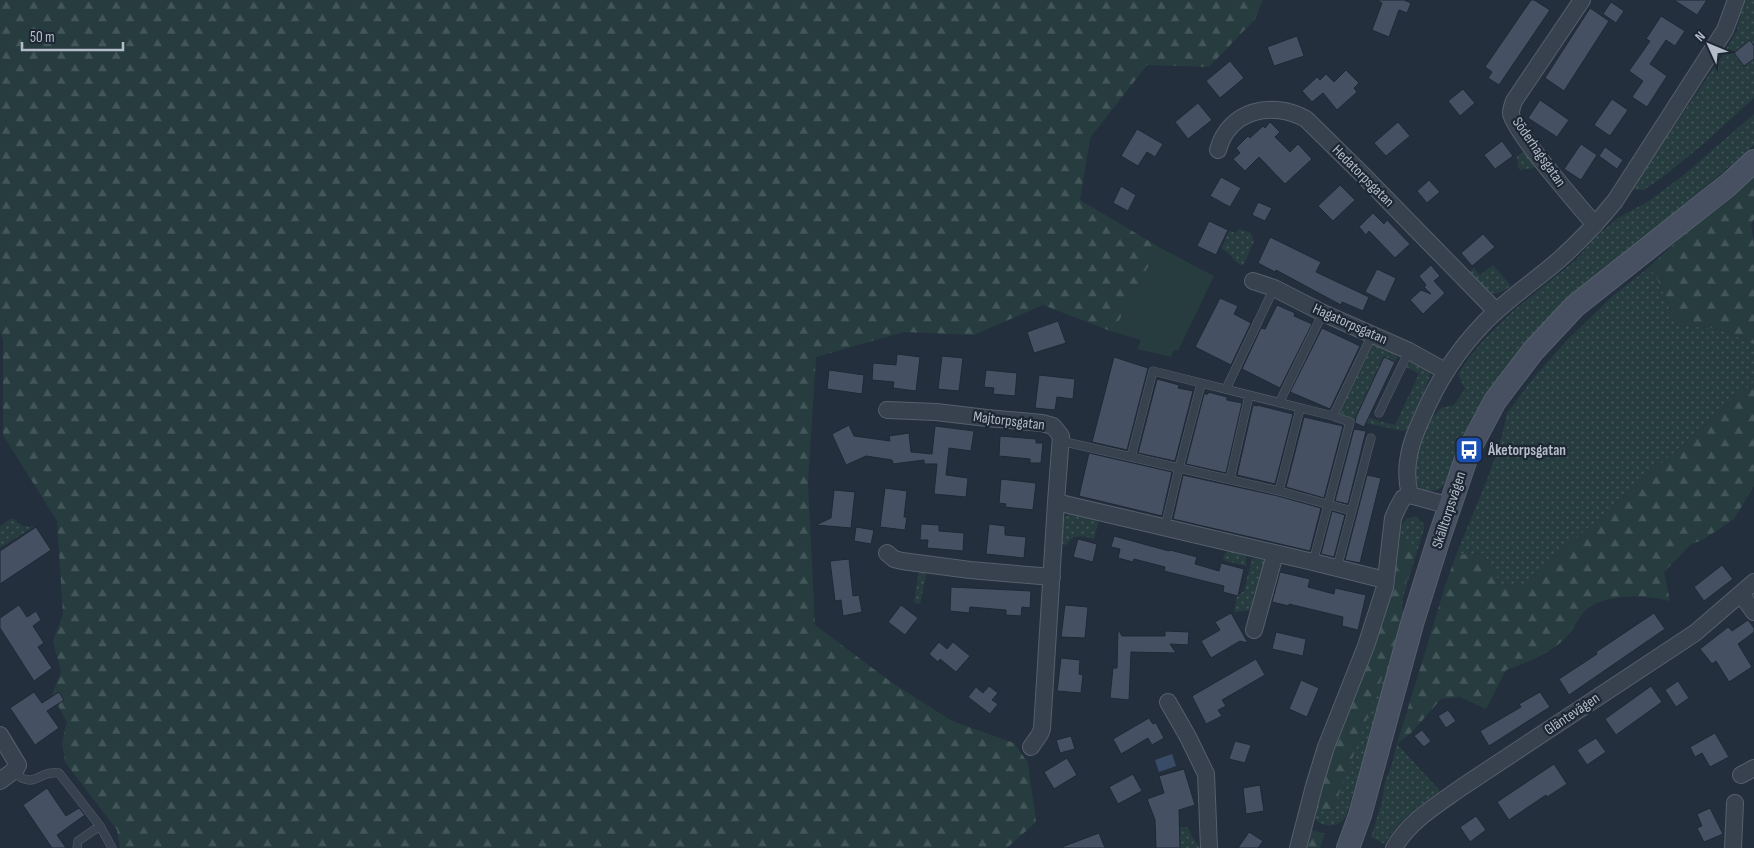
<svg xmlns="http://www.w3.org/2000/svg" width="1754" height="848" viewBox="0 0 1754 848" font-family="'Sofia Sans Condensed',sans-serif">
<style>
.grass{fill:url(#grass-dots)}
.forest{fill:url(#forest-firs)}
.green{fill:#263c3f}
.water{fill:#394c67}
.building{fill:#455162;stroke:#1f2835}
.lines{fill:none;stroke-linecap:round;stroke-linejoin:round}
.lane-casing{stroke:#565f6c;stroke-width:9}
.street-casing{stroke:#565f6c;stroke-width:18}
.secondary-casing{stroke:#565f6c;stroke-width:24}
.lane{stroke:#38414e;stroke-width:8}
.street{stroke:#38414e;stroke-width:16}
.secondary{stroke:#465061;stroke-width:22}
.labels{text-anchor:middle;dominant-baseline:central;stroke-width:4.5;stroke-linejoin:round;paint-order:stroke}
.street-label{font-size:15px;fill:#b4bcc9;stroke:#1d2633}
.poi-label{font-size:15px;font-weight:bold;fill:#b4bcc9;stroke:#1d2633;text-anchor:start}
</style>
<defs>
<pattern id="grass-dots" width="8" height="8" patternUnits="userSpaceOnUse" patternTransform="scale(1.25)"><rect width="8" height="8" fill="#263c3f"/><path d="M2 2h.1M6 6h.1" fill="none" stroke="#435659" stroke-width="1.8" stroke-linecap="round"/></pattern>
<pattern id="forest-firs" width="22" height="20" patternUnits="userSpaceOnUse" patternTransform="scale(1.25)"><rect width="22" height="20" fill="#263c3f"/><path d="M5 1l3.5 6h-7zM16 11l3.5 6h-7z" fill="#435659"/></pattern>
</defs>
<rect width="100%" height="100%" fill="#242f3e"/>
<path class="grass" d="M1743 0H1754V98L1701 146 1664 176 1644 190 1631 189 1720 59 1737 31Z
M1754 114V145L1594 283 1457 453 1446 483C1442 488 1436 491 1429 491 1398 490 1425 428 1431 415H1435L1441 408 1454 405 1465 389 1458 374 1468 359 1483 341 1513 311 1576 260 1595 238 1618 218 1649 201 1685 174Z
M1529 152 1536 166 1534 168 1520 170 1518 167 1517 156 1522 153Z
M1239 229 1251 233 1254 241 1243 266C1232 261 1232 254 1221 249L1229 231 1236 233Z
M1493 265 1511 286C1489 303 1484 288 1467 273L1474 268 1480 275Z
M1648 268 1656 276 1677 325 1719 329 1754 344V382L1522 586 1501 584 1483 553 1456 555 1487 480 1502 436 1507 413 1535 376 1567 340 1613 296Z
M1372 344 1396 355 1397 357 1395 362 1384 357 1358 412C1370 419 1382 422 1395 425L1419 374 1406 367 1410 362 1429 372 1430 377 1408 428 1404 431 1346 419 1339 414V411Z
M1071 512 1099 519 1094 539C1082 536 1074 533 1066 545L1060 544 1062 519Z
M1415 516 1424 524V529L1403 598 1402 605 1403 620 1398 644 1346 816C1339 831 1315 826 1313 815 1313 810 1316 803 1317 799L1335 804 1397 637 1401 617 1399 604 1417 549 1403 538 1400 541V528L1406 519Z
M10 519H14C20 526 26 528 35 526L0 548V526Z
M1228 551 1246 555V566L1223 560 1225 553Z
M1252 558 1266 560 1254 610 1234 612 1237 596 1244 591Z
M919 570 927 571 920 604 914 603Z
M1397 744 1440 791C1421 805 1396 821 1385 844L1371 837 1382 802 1385 782 1392 764Z
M1179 827H1187L1193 838 1201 848H1180Z"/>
<path class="forest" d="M0 0H1263L1255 19 1209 67 1147 65 1090 138 1080 200 1159 247 1113 332 1043 305 974 335 904 332 816 357 808 483 815 625 891 682 952 721 1014 743 1028 763 1036 822 1007 848H120L117 830 65 762 62 742 67 722 52 695 61 672 53 641 63 614 57 521 3 435V340L0 330Z
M1754 177V219L1751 224 1754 244V344L1719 329 1677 325 1656 276 1648 268 1688 231Z
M1754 382V486L1734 519 1704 539 1690 545 1664 572 1670 601C1646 595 1608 593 1587 609 1577 618 1572 634 1561 642 1545 656 1525 663 1506 670L1486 709 1460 697 1441 699 1412 732 1397 744 1447 580 1456 555 1483 553 1501 584 1522 586Z
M1403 538 1408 539 1417 549 1399 604 1401 617 1397 637 1335 805 1327 814 1321 810 1317 799 1391 583 1400 541Z
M1310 829 1325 834 1320 848H1305Z"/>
<path class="green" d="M1159 247 1214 276 1178 351 1174 350 1171 357 1137 349 1141 340 1113 332Z"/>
<path class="water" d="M1172 754 1176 766 1159 772 1155 760Z"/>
<path class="building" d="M1376 0H1404L1411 3 1407 13 1399 10 1389 37 1372 30 1382 3Z
M1531 0H1534L1550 10 1499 85 1488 78 1492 72 1485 67Z
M1674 0H1707L1697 15Z
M1611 2 1624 11 1616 23 1603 14Z
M1590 8 1609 21 1564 91 1545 78Z
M1661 16 1685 31 1675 46 1666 40 1650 64 1667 76 1647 107 1632 97 1643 81 1629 71 1650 41 1646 39Z
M1297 36 1304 56 1274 66 1267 47Z
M1750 40 1754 46V59L1744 66 1734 53Z
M1230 61 1244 78 1220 98 1206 81Z
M1346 70 1359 83 1354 88 1357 92 1337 110 1323 93 1312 102 1302 91 1317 77 1320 80 1326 74 1334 82Z
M1463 89 1475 103 1460 116 1448 101Z
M1612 99 1628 110 1610 136 1594 125Z
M1540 100 1569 120 1557 137 1528 118Z
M1198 103 1212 120 1188 139 1175 122Z
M1270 122 1280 132 1275 137 1290 152 1298 144 1312 159 1285 184 1259 157 1245 171 1233 159 1240 153 1236 148 1248 136 1250 138 1263 126 1265 128Z
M1398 122 1410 136 1386 156 1374 143Z
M1137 129 1163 144 1155 157 1147 152 1138 166 1121 156Z
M1502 141 1513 156 1495 169 1484 155Z
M1581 144 1597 155 1581 180 1564 169Z
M1605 147 1623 160 1617 169 1599 156Z
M1221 177 1241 188 1230 207 1210 196Z
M1429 180 1440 192 1427 203 1417 191Z
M1340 185 1355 200 1333 221 1318 206Z
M1121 186 1136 195 1128 211 1113 203Z
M1258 202 1272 208 1265 221 1252 215Z
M1373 213 1384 224 1387 220 1410 244 1395 258 1369 231 1366 235 1359 227Z
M1209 221 1228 230 1216 255 1197 246Z
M1483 234 1495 247 1472 266 1461 253Z
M1270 237 1321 262 1316 272 1369 297 1363 311 1342 302 1341 305 1276 270 1275 272 1258 263Z
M1431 265 1440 276 1434 281 1445 293 1423 314 1410 300 1421 290 1431 294 1424 287 1426 285 1419 276Z
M1377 269 1396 278 1385 302 1365 292Z
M1220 298 1238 306 1234 314 1251 323 1231 365 1195 347Z
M1277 305 1295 313 1294 316 1312 324 1280 388 1242 369 1261 328 1265 329Z
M1058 321 1066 343 1034 353 1027 332Z
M1322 328 1360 346 1330 409 1290 392Z
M897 354 920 357 916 391 893 388 894 382 872 380 873 363 896 365Z
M942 356 963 358 959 391 938 389Z
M1114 357 1148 368 1127 450 1092 442Z
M1384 357 1395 362 1364 427 1355 423 1356 417Z
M829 370 864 375 862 394 827 389Z
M986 370 1017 373 1015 396 993 394 994 388 984 387Z
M1039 375 1075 379 1073 399 1057 397 1055 410 1035 408Z
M1157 379 1179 385 1178 388 1193 391 1175 461 1138 453Z
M1208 392 1227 397V400L1242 403 1226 473 1186 464 1204 394H1208Z
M1253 405 1257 406V405L1293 414 1275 484 1237 475Z
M1304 417 1343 426 1324 498 1286 487Z
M849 425 854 436 890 441 889 436 909 433 911 452 932 454 935 426 974 431 971 451 949 448 946 475 968 478 966 497 934 494 937 464H924V460L893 464 892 460 866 456 846 465 832 434Z
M1354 429 1366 431 1348 504 1335 501Z
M1000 436 1036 439V443H1043L1041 463H1030V459L999 456Z
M1089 453 1172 472 1162 516 1079 496Z
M1183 475 1278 496 1321 508 1310 551 1173 519Z
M1367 475 1381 478 1360 563 1345 560Z
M1001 479 1036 483 1033 510 1005 507 1006 504 999 503Z
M885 488 907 491 904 517H907L905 530 880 527Z
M834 490 855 492 851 528 816 525 831 518Z
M1332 511 1345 515 1334 557 1321 554Z
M921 524 939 525V531L964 533 963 551 927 548 928 540H920Z
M989 524 1005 526V535L1026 537 1024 558 986 554Z
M36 527 51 550 0 584V551Z
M856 527 874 530 871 544 854 541Z
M1114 536 1169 551 1170 550 1197 557 1195 564 1219 571 1221 563 1244 569 1238 596 1223 592 1224 586 1164 571 1165 567 1134 559 1133 562 1118 558 1120 549 1111 547Z
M1078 539 1097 544 1093 562 1073 557Z
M849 559 853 596 859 595 862 612 843 616 841 600 835 601 830 561Z
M1722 565 1733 579 1704 601 1694 587Z
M1280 572 1310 579 1308 587 1334 594 1335 588 1366 595 1358 630 1342 626 1343 617 1289 604V606L1272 602Z
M951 587 1031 591 1030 608 1022 607 1021 616 1006 615V610L970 607 969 613 950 611Z
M19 605 27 617 36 611 41 620 33 626 44 643 38 647 52 668 34 681 0 628V618Z
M901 605 918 618 905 635 888 622Z
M1065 605 1088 607 1085 638 1061 637Z
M1231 613 1248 643 1240 641 1211 658 1201 641 1220 630 1215 622Z
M1654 613 1665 629 1569 695 1559 679 1597 654 1596 652Z
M1748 620 1754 628V632L1738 644 1752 667 1729 682 1716 661 1712 664 1700 649 1728 627 1732 631Z
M1118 629 1122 636H1165V631L1189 632 1188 645 1170 644 1176 653 1131 652 1129 700 1110 698 1113 668H1117Z
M1276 632 1306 639 1303 656 1272 649Z
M939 642 947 649 953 642 970 656 956 672 940 659 938 662 929 654Z
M1061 658 1080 660 1079 674 1083 675 1081 693 1057 691Z
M1256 659 1265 675 1222 700 1226 706 1218 710 1222 716 1206 724 1192 696Z
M1301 680 1319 688 1307 717 1289 709Z
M1678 681 1689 698 1676 707 1665 690Z
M989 686 998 693 992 700 998 704 990 714 968 697 976 687 983 693Z
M1651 686 1662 702 1616 735 1605 719Z
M34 692 42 703 59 692 64 700 47 711 59 728 35 745 10 708Z
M1540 692 1550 707 1489 746 1480 731 1521 707 1519 704Z
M1448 710 1456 721 1446 728 1438 716Z
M1149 718 1153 724 1156 723 1164 738 1152 745 1148 738 1121 754 1113 739Z
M1422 730 1431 741 1424 747 1414 736Z
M1715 733 1729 757 1710 767 1702 753 1695 757 1690 747Z
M1071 736 1075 749 1060 753 1056 740Z
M1596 738 1606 752 1587 765 1577 750Z
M1235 741 1251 745 1245 763 1229 759Z
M1067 758 1077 775 1054 789 1044 772Z
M1554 764 1567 784 1547 797 1546 795 1509 820 1497 802Z
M1184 769 1195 805 1179 810 1180 848H1156L1155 820 1147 799 1164 793 1159 776Z
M1133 774 1142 791 1118 804 1109 787Z
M1260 785 1264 811 1246 814 1243 788Z
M47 788 66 816 79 808 85 815 57 835 66 848H52L23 805Z
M1710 808 1723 834 1704 842 1697 828 1702 826 1697 814Z
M1476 816 1486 830 1470 842 1460 827Z
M1249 832 1263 841 1258 848H1238Z
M1099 833 1105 848H1062V847Z"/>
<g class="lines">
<defs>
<path id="lane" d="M1226 389 1274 288
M1279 403 1323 313
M1379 413 1409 351
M1333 416 1372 335
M1061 441 1179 468 1201 384
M1131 457 1153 371 1333 416 1350 422 1313 562
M1230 479 1249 396
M1279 491 1300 409
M1165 527 1179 468 1279 491 1352 511
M1337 568 1371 438
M13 772C36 791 37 770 59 773L100 826 112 848
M77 848 78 841 100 826"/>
<path id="street" d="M1582 0 1514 101C1513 104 1511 109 1511 113 1512 130 1581 208 1595 225
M1218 150C1229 110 1272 100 1306 119L1363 175 1496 311
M1253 281 1274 288 1323 313 1409 351 1445 371
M887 410 936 412 987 418 1042 423 1053 426 1061 436 1056 502
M1410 495C1403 468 1410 443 1422 418 1437 382 1457 351 1484 323 1507 299 1535 281 1560 259 1580 241 1598 222 1615 201L1725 30 1736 0
M887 553 894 559 902 561 970 570 1052 577
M1741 594 1754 612
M1254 630 1275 554
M1168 702 1188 737 1206 774 1209 848
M0 735 18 765 16 769 0 781
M1031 747 1040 734 1042 729 1056 502 1313 562 1385 580
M1741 775 1754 768
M1298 848 1314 786 1326 747 1366 646 1385 587 1393 518 1398 507 1403 498 1410 495 1450 506
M1394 848C1409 821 1437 805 1462 787L1695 633 1754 582
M1733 848 1735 803"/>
<path id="secondary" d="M1348 848 1360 815 1412 624 1439 538 1469 450 1495 401 1533 351 1575 306 1728 185 1754 161"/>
</defs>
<use href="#lane" class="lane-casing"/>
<use href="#street" class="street-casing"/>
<use href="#secondary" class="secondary-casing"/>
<use href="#lane" class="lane"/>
<use href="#street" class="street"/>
<use href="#secondary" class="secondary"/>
</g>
<defs>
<symbol id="bus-square" viewBox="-11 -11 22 22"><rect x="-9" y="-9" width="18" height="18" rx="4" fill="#1a4fb4" stroke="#1d2633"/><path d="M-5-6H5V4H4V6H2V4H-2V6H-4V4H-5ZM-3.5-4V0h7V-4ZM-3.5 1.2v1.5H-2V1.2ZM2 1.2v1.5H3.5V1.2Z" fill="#fff"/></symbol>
</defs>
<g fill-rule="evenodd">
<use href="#bus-square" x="1453" y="434" width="32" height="32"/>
</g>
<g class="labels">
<g class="street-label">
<text transform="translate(1539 152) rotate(55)">Söderhagsgatan</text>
<text transform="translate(1363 176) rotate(45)">Hedatorpsgatan</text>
<text transform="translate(1350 324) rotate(24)">Hagatorpsgatan</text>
<text transform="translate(1009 421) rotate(7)">Majtorpsgatan</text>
<text transform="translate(1449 510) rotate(-72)">Skälltorpsvägen</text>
<text transform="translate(1572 714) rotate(-34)">Gläntevägen</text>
</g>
<g class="poi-label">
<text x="1488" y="450">Åketorpsgatan</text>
</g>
</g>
<g transform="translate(1709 45) rotate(314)" stroke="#1d2633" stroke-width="4" paint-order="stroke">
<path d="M0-4L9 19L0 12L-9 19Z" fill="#b4bcc9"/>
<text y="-8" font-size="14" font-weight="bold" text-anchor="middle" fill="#b4bcc9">N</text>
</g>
<path d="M22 42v8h101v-8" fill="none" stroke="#b4bcc9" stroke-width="2.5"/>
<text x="30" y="42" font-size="15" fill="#b4bcc9" stroke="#1d2633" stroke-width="4" paint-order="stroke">50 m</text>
</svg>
